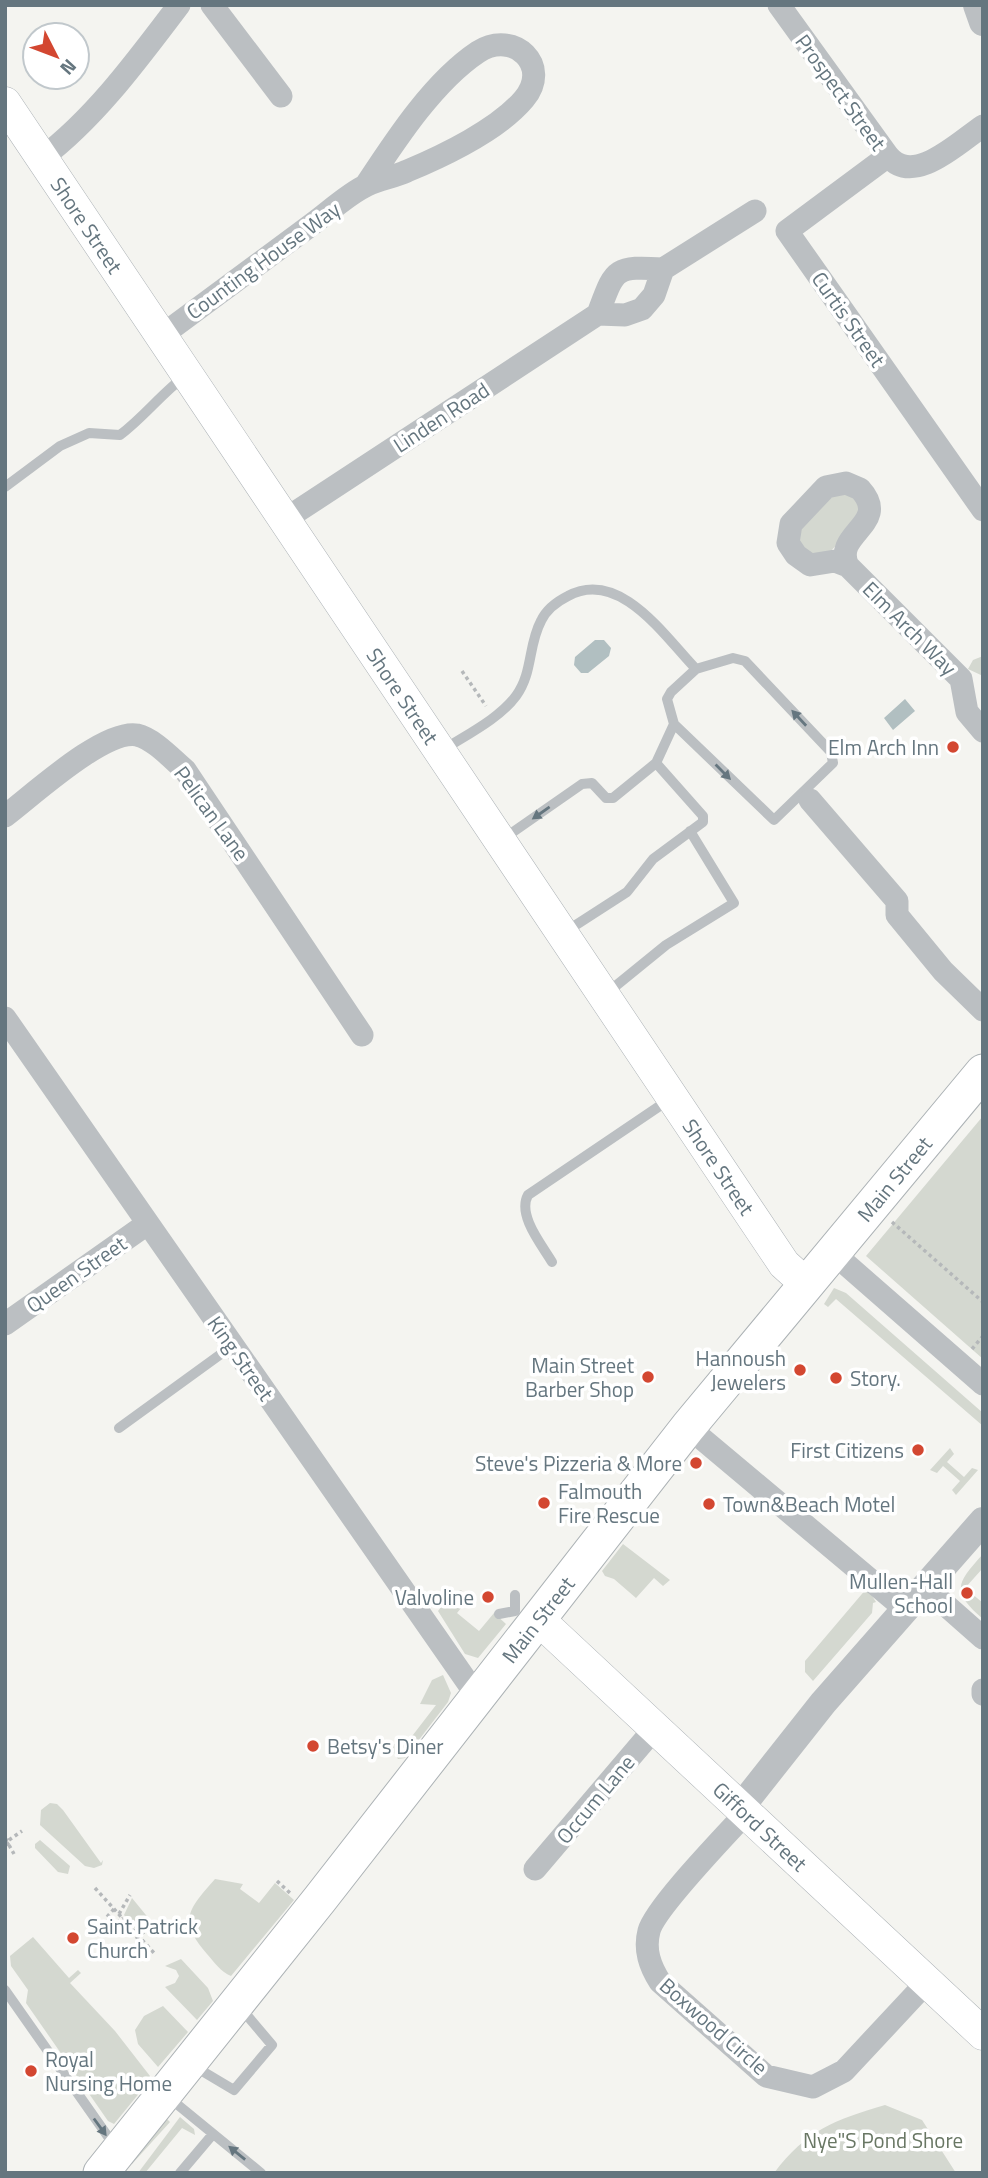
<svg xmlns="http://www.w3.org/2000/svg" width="988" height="2178" viewBox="0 0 988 2178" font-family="'Titillium Web',sans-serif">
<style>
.green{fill:#d4d8d0}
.water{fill:#b1bfc1}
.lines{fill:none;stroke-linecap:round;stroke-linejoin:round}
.secondary-casing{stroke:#adb3b7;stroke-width:33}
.primary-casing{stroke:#acb2b5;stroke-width:37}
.path{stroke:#b5b8ba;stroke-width:3.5;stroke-dasharray:3.5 3.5;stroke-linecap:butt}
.service{stroke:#bbbfc2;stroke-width:10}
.minor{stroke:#bbbfc2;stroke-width:23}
.tertiary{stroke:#bbbfc2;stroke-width:28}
.secondary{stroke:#fff;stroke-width:32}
.primary{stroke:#fff;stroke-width:35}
.oneway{fill:#65767f}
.poi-dot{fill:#d34731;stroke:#fff;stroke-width:2.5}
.labels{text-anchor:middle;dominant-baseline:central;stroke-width:7;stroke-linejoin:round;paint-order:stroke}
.street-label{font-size:21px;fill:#65767f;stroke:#fff}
.poi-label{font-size:21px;fill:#65767f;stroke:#fff;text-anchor:end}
.park-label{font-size:21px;fill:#697764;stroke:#fff}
</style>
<rect width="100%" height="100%" fill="#f4f4f0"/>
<path class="green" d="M830 492 851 495 861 507 858 523 824 558 801 551 794 537Z
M983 656V676L968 669 973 660Z
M983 1116V1359L866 1256Z
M834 1288 846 1293 983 1413V1426L836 1299 828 1307 824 1304Z
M950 1448 954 1454 947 1462 964 1477 972 1468 978 1470 956 1495 952 1490 960 1481 943 1466 937 1473 930 1470Z
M623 1544 670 1580 663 1586 654 1578 636 1598 614 1579 605 1576 602 1571Z
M983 1554V1568L965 1588 983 1603V1619C951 1591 956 1584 983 1554Z
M867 1588 876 1602 873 1603 872 1613 813 1681 805 1672V1661Z
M461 1590 464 1593 460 1597 466 1602 457 1613 479 1631 494 1613 506 1624 478 1658 465 1654 438 1611 452 1593Z
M443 1675 451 1693 448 1702 405 1758 398 1759 392 1750 394 1744H406L436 1705 420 1704 432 1680Z
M50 1803 57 1804 63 1810 101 1863 103 1860 102 1865 94 1868 85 1866 40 1825 41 1810Z
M40 1840 70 1866 68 1874 58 1872 35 1848V1844Z
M215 1879 243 1884 240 1889 259 1903 275 1883 294 1900 231 1976C221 1972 214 1962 207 1954 177 1920 189 1909 215 1879Z
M132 1898 150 1920 139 1933 124 1915Z
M33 1937 69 1978 78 1970 81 1973 70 1983 115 2031 150 2076V2080L114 2124 108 2121 26 2003 28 1990 11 1966 10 1956Z
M181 1959 208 1988 213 2001 197 2020 165 1987 175 1983 179 1976 176 1970 165 1966Z
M163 2006 188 2032 158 2067 138 2044 135 2030 144 2016Z
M885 2105 922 2120 956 2173H774C807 2130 834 2120 885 2105Z
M180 2117 194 2129 195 2135 182 2128 145 2173H138Z
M167 2119 170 2122 132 2164 130 2162Z"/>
<path class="water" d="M595 640H604L611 648 609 656 588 673H581L574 665 575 657Z
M905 699 915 711 893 730 884 718Z"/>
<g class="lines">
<defs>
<g id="secondary">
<path id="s1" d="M5 103 784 1264 805 1283"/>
<path id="s2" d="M538 1619 983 2034"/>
</g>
<g id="primary">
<path id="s3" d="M101 2173 320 1899 688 1427 983 1072"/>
</g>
</defs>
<use href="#secondary" class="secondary-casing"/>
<use href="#primary" class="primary-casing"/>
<path class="path" d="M462 671 486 706
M892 1222 983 1302
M972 1349 983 1336
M5 1839 10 1842 5 1846
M9 1840 22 1831
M9 1845 14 1854
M277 1881 290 1893
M95 1888 154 1953
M114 1909 106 1918 108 1924 114 1925 123 1918
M119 1914 130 1895
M136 1939 153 1924"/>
<path class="service" d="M5 487 60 446 89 433 120 435C144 417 161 394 185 376
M674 724 774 820 833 763 831 752 745 661 733 658 696 669
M443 750C466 735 499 719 516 696 533 673 528 645 541 621 546 610 558 601 568 596 620 568 665 637 696 669L671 692 667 699 674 724 656 763 613 798H606L592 783 582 784 503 839
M565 932 627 892 653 859 703 822V816L656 763
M607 993 666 945 734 903 690 831
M552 1262C542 1245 517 1215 528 1195L670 1099
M119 1428 232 1346
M499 1614 515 1611V1595
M5 1990 116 2148
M192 2065 234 2090 272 2045 239 2006
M167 2096 261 2173
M180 2173 213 2134"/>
<path class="minor" d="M212 5 281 96
M779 5 888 156C914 187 959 142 983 126
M888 156 787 231 983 510
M42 158C96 117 138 59 179 5
M598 314C615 269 613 266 663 269
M161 336C210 300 258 264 307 228 326 215 346 195 367 185 380 179 394 177 407 171 443 156 499 129 524 99 552 66 514 29 478 52 433 82 395 141 366 185
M284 520 598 314 625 315 642 309 654 295 663 269 755 211
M848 566 835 561 810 565 796 555 788 543 791 524 826 487 846 483 860 489C892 524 832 533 848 566L961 679 967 712 983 731
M810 800 897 901V915L943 971 983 1010
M5 816C33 795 104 729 137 735 154 739 172 759 185 770L362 1035
M5 1018 477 1696
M832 1252 983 1384
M5 1324 147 1224
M688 1427 905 1609
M924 1586 983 1638
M983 1690V1694
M746 1813C726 1835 655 1908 649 1931 644 1950 650 1966 660 1982L766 2076 813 2087 844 2071 927 1982
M535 1869 655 1728"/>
<path class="tertiary" d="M977 5 983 22
M740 1808 823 1703 983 1521"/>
<use href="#secondary" class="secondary"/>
<use href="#primary" class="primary"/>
</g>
<defs><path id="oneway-solid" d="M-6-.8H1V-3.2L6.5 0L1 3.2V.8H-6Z" transform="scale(1.75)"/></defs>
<g class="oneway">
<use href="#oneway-solid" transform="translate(799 718) rotate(-133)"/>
<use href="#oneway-solid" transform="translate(723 772) rotate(45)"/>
<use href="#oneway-solid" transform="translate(541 813) rotate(145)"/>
<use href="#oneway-solid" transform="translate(100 2127) rotate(54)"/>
<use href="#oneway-solid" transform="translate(237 2153) rotate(-141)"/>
</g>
<g class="poi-dot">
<circle cx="953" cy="747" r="7"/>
<circle cx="800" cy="1370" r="7"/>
<circle cx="648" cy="1377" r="7"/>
<circle cx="836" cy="1378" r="7"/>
<circle cx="918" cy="1450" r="7"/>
<circle cx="696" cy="1463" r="7"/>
<circle cx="544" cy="1503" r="7"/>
<circle cx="709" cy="1504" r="7"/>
<circle cx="967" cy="1593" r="7"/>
<circle cx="488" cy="1597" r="7"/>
<circle cx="313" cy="1746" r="7"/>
<circle cx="73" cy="1938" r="7"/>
<circle cx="31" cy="2071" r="7"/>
</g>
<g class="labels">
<g class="street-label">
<text transform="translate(841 92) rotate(54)">Prospect Street</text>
<text stroke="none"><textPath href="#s1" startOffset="147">Shore Street</textPath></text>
<text transform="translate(263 260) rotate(-36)">Counting House Way</text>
<text transform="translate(849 319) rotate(55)">Curtis Street</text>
<text transform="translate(441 417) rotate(-33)">Linden Road</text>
<text transform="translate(910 628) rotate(45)">Elm Arch Way</text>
<text stroke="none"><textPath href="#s1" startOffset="714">Shore Street</textPath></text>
<text transform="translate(212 813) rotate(54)">Pelican Lane</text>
<text stroke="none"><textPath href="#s1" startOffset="1281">Shore Street</textPath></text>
<text stroke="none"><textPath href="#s3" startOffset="1272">Main Street</textPath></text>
<text transform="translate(76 1274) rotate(-35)">Queen Street</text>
<text transform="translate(241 1358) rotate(55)">King Street</text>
<text stroke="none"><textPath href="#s3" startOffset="705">Main Street</textPath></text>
<text transform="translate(595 1799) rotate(-50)">Occum Lane</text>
<text stroke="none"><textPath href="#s2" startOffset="304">Gifford Street</textPath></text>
<text transform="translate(714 2026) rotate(41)">Boxwood Circle</text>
</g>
<g class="poi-label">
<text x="939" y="747">Elm Arch Inn</text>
<text x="786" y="1358">Hannoush<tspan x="786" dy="24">Jewelers</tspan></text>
<text x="634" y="1365">Main Street<tspan x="634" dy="24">Barber Shop</tspan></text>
<text x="850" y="1378" text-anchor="start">Story.</text>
<text x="904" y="1450">First Citizens</text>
<text x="682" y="1463">Steve's Pizzeria &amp; More</text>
<text x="558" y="1491" text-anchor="start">Falmouth<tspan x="558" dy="24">Fire Rescue</tspan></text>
<text x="723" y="1504" text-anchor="start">Town&amp;Beach Motel</text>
<text x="953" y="1581">Mullen-Hall<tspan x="953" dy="24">School</tspan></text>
<text x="474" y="1597">Valvoline</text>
<text x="327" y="1746" text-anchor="start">Betsy's Diner</text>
<text x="87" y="1926" text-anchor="start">Saint Patrick<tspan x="87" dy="24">Church</tspan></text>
<text x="45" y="2059" text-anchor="start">Royal<tspan x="45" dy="24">Nursing Home</tspan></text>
</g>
<g class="park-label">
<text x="883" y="2140">Nye"S Pond Shore</text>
</g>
</g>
<rect width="988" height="2178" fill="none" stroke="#65767f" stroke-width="14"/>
<g transform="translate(56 56) rotate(132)"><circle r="33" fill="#ffffff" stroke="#c1c8cc" stroke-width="2"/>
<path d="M0-5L12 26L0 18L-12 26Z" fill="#d34731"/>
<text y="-10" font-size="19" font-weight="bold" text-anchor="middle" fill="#65767f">N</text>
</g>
</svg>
